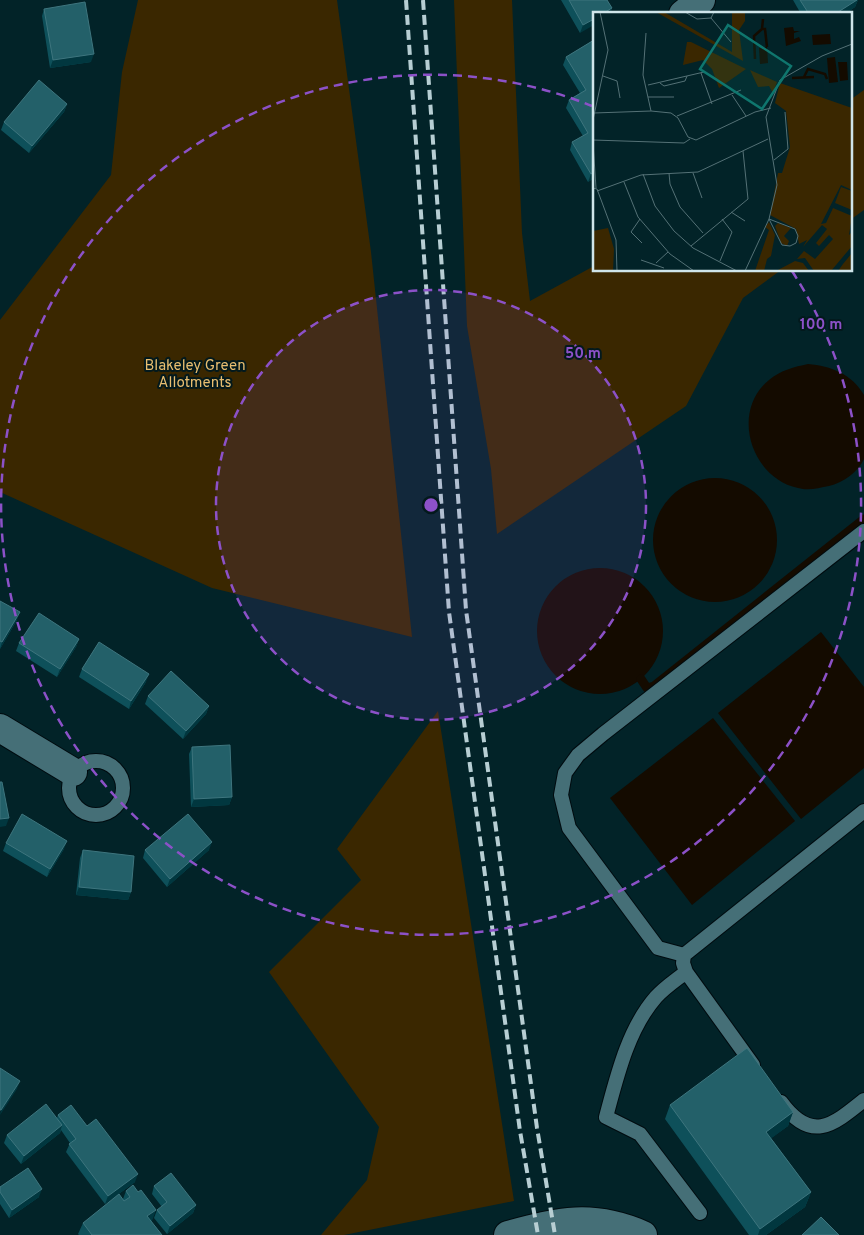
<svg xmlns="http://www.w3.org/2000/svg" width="864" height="1235" viewBox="0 0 864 1235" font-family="Overpass,sans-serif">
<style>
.green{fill:#3a2700}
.water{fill:#140b00}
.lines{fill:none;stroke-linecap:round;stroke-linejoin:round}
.stream{stroke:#140b00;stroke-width:9}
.lane-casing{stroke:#000b0f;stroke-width:16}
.street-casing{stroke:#000b0f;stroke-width:30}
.secondary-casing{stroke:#000b0f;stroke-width:30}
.lane{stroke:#456f77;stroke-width:14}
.street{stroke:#456f77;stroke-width:28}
.secondary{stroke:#456f77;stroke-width:28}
.rail{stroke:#b7ced3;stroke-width:4;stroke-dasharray:10 5;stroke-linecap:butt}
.wall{fill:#0e505a}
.shaded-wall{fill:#01373f}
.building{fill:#236069;stroke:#3e757e}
.ring{fill:none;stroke:#8c51c8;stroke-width:2.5;stroke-dasharray:9 6}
.labels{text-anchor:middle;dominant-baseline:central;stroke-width:4;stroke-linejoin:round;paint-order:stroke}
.park-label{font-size:15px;fill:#e8be70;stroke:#03191c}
.inset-river{fill:none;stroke:#140b00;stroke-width:2.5}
.inset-road{fill:none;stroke:#547176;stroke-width:1}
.view{fill:#0f766e;fill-opacity:0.15;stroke:#0f766e;stroke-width:2.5}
.inset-edge{fill:none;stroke:#cfe5ea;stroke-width:2.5}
.centre{fill:#8c51c8;stroke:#03191c;stroke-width:2.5}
.ring-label{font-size:15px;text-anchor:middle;font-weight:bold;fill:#8c51c8;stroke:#03191c;stroke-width:4;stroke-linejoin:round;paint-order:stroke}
</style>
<rect width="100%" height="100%" fill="#022328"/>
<path class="green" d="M138 0H337L371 252 412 637 212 588 0 492V320L111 175 122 72Z
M454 0H512L522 233 530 301 594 266V270H781L743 298 686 406 497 534 491 469 467 326Z
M864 90V210L850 220V100Z
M438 711 514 1201 344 1235H321L367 1180 379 1127 269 972 361 880 337 849Z"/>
<path class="water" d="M808 364C831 366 852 374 864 395V459C858 472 843 483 829 486 818 488 809 491 798 488 751 478 730 412 769 380 781 370 794 367 808 364Z
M653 540a62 62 0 1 1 124 0a62 62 0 1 1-124 0Z
M537 631a63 63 0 1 1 126 0a63 63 0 1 1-126 0Z
M821 632 864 687V768L801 819 718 713Z
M713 718 795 821 692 905 610 798Z"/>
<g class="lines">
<path class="stream" d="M641 679 647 688 654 686 864 519"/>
<defs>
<path id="lane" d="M69 788a27 27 0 1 1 54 0a27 27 0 1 1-54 0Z
M684 955 658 948 569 828 561 795 565 773 578 755 603 734 864 531
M686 972C676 980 665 987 656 997 628 1029 617 1076 606 1117L640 1134 700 1213
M753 1065 686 972 683 963 684 955 864 811
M781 1102C811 1143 832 1126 864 1100"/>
<path id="street" d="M683 14 701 0
M0 728 73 772"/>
<path id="secondary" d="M508 1235C560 1221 592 1213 643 1235"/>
</defs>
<use href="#lane" class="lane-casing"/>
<use href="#street" class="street-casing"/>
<use href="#secondary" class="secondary-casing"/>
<use href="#lane" class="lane"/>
<use href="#street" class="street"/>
<use href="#secondary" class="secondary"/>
<path class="rail" d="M406 0 449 612 520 1131 538 1235
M423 0 466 610 537 1128 555 1235"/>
</g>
<path class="wall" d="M561 0H607L612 8 610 14H594L580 33Z
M793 0H858L855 7 845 14H801Z
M44 9 91 62 50 68 42 16Z
M594 40V178L588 182 570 150 572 142 583 136 566 108 569 100 580 93 563 65 566 57Z
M67 104 64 112 29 153 1 130 4 122Z
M0 601 17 620 0 649Z
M79 639 76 647 57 677 16 651 19 643Z
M82 669 146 682 129 709 79 677Z
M148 696 209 706 206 714 183 739 145 704Z
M192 747 232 797 229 805 191 807 189 754Z
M6 843 64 849 47 877 3 851Z
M83 850 131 892 128 900 76 895 80 858Z
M145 850H209L167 887 143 858Z
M670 1105 793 1112 788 1126 771 1138 811 1192 805 1207 766 1235H749L665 1119Z
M58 1115 87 1126 135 1182 105 1204 66 1152 70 1143 61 1130 60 1133 21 1164 4 1143 7 1135 57 1118Z
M154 1186 196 1205 193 1213 167 1234 154 1218 157 1210 162 1207 152 1194Z
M0 1187 39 1197 9 1218 0 1204Z
M126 1191 152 1221H151L162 1235H79L78 1234 83 1223 123 1199Z"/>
<path class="shaded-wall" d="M857 0H858L855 7 845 14H835Z
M612 8 610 14H602Z
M594 19V25L580 33 583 25Z
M94 54 91 62 50 68 53 60Z
M67 104 64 112 29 153 32 146Z
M594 172V178L588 182 591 174Z
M20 612 17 620 0 649 2 642Z
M79 639 76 647 57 677 60 669Z
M149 674 146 682 129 709 131 701Z
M209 706 206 714 183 739 186 731Z
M232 797 229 805 191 807 194 799Z
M9 818 6 826 0 827V819Z
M67 841 64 849 47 877 50 869Z
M212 842 209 850 167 887 170 879Z
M79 887 131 892 128 900 76 895Z
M20 1081 17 1089 0 1115 1 1110Z
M793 1112 788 1126 761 1146 766 1132Z
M62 1125 60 1133 21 1164 24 1156Z
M138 1174 135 1182 105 1204 108 1196Z
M42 1189 39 1197 9 1218 12 1210Z
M811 1192 805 1207 766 1235H758L760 1229Z
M196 1205 193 1213 167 1234 170 1226Z
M156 1210 152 1221 143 1228 147 1216Z"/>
<path class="building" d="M569 0H607L612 8 602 14H594V19L583 25Z
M800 0H857L835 14H809Z
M85 2 94 54 53 60 44 9Z
M594 40V172L591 174 572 142 588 133 569 100 586 90 566 57Z
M39 80 67 104 32 146 4 122Z
M0 601 20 612 2 642 0 641Z
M39 613 79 639 60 669 19 643Z
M99 642 149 674 131 701 82 669Z
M171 671 209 706 186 731 148 696Z
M230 745 232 797 194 799 192 747Z
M0 782H2L9 818 0 819Z
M22 814 67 841 50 869 6 843Z
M188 814 212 842 170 879 145 850Z
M83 850 134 856 131 892 79 887Z
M747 1048 793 1112 766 1132 811 1192 760 1229 670 1105Z
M0 1068 20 1081 1 1110H0Z
M46 1104 62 1125 24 1156 7 1135Z
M71 1105 87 1126 96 1119 138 1174 108 1196 69 1144 76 1139 58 1115Z
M28 1168 42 1189 12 1210 0 1192V1187Z
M171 1173 196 1205 170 1226 157 1210 167 1202 154 1186Z
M133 1185 138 1192 141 1190 156 1210 147 1216 162 1235H92L83 1223 119 1194 124 1201 130 1197 126 1191Z
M821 1217 839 1235H802Z"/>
<circle cx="431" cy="505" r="215" fill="#8c51c8" fill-opacity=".12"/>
<g class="ring">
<circle cx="431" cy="505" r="215"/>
<path d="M792 271A430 430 0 1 1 592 106"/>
</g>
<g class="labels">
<g class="park-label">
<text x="195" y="366">Blakeley Green<tspan x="195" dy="17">Allotments</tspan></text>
</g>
</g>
<g transform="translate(593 12)">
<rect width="259" height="259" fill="#022328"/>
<path d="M63 0H71L139 40V0H152V9L146 18 150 49ZM94 30H98L153 57 126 76 119 57 110 48 90 53ZM157 58 184 70 180 81 176 74 165 75ZM187 71 259 96V178L248 173 228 212 233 211 240 196 259 204 256 223 259 220V234L238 259H221L212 246 204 247 211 239 222 247 240 227 236 223 226 234 223 231 234 217 229 213 210 235 214 228 206 232 203 217 177 203 185 161H189L197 135 193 99 182 91ZM248 175 259 179V198L242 191ZM176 210 182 223 178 244 174 247 171 259H162L176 218 172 215ZM185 211 198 216 191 224 196 229 194 234 188 231 182 214ZM15 216 21 237 20 259H0V219ZM259 241V259H245L250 252ZM202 249 210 251 216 259H183Z" fill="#3a2700"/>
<path d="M200 15 201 19H207L201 21V27L206 25 208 29 193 34 191 16ZM237 22 238 32 220 33 219 23ZM174 35 175 51 167 52 166 36ZM242 45 245 70 236 71 234 46ZM245 50H254L255 68 247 69Z" fill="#140b00"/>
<path class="inset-river" d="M170 7 169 17H172L174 35M162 47 161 24 169 17M211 65 215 57 232 62 234 67M199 66 221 65"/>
<path class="inset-road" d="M92 0 104 7 118 6 121 0M118 6 138 30M53 21 50 63 58 99M108 61 119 92M10 64 24 69 27 86M67 71 71 74 92 69 94 64M55 73 111 60M139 83 153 104M55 85H81M1 101 58 99 78 101 85 106 95 125 103 128 162 100 178 96M84 104 148 78M0 108 15 38 7 0M0 128 91 131 97 127M0 131 3 176M181 148 195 137 192 100M76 161 77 172 87 195 110 221M100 161 109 186M50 162 62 194 81 219 100 236 144 259M31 170 45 205 77 242 101 259M0 176 4 177 23 228 24 259M4 179 48 163 105 160 175 127M138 200 152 209M47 207 38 220 49 231M176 207 202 217 205 224 203 231 197 234 189 233ZM98 234 155 187 150 139M48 248 71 256M127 249 139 220 129 207M63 251 75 240M152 259 176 207 184 173 173 105 187 68 229 44 259 32"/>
<path class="view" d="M135 13 198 54 169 97 107 57Z"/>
<rect width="259" height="259" class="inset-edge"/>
</g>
<circle cx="431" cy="505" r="8" class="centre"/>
<g class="ring-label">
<text x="821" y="329">100 m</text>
<text x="583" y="358">50 m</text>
</g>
</svg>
